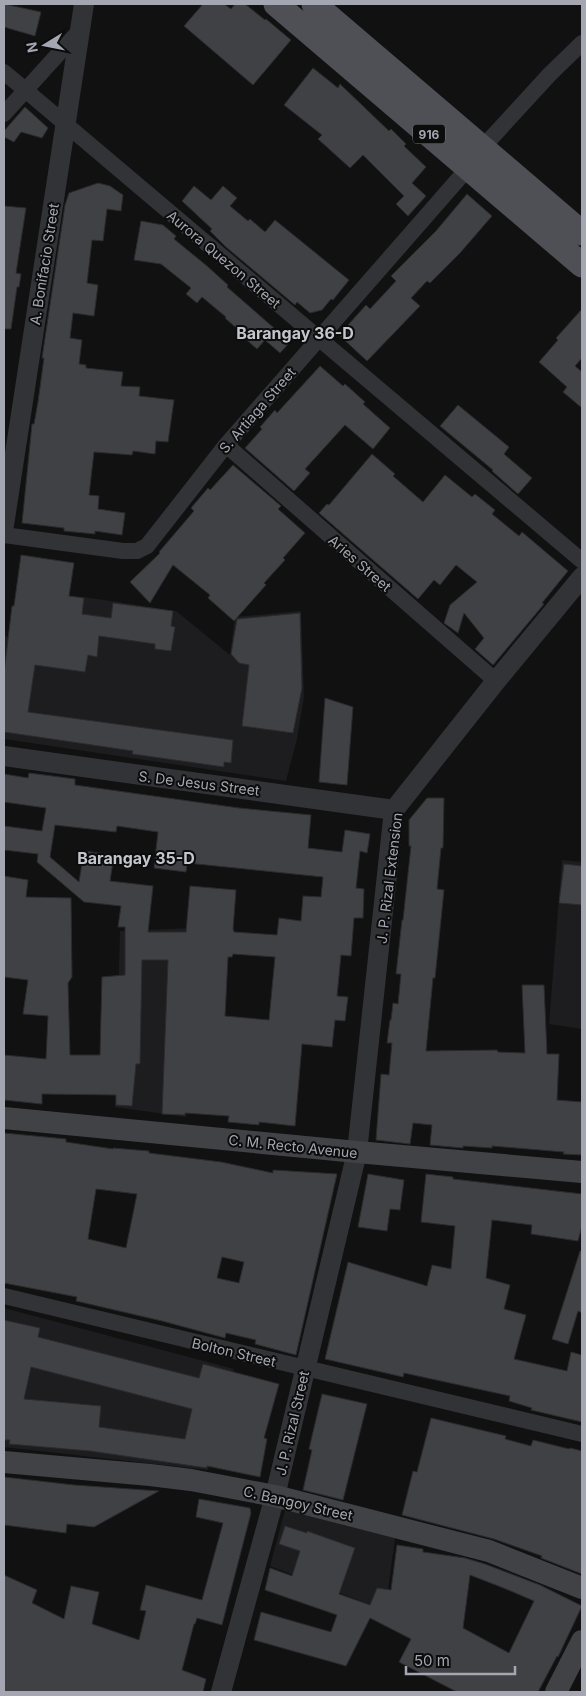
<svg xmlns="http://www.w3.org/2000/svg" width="586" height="1696" viewBox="0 0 586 1696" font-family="Inter,sans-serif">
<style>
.built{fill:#1d1d1f}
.building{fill:#404145;stroke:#2b2b2d;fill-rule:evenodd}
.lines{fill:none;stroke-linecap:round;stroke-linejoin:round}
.minor{stroke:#323336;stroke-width:16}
.tertiary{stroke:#323336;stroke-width:20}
.secondary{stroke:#404246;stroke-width:22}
.primary{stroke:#4e5055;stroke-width:25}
.labels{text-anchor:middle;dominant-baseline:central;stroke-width:4;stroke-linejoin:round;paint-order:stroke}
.shield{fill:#0c0c0d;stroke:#767880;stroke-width:1}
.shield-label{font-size:12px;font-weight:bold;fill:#a4a7b1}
.street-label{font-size:14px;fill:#a4a7b1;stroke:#0c0c0d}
.quarter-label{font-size:16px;font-weight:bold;fill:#c4c6cd;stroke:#0c0c0d}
</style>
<rect width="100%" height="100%" fill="#111112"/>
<path class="built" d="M84 597 176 611 230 655 235 617 301 611 304 697 297 739 286 781 4 739V636L60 644 65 610 82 612Z
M562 860 582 862V1029L549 1024Z
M194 928 186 1117 115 1107 120 931Z
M4 1308 234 1369 208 1470 4 1447Z
M285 1510 395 1538 388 1590 379 1608 270 1566Z"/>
<path class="building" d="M4 4 41 12 35 36 4 27Z
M203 4H224L231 9 235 4H245L265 20 266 19 291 40 253 85 184 26Z
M313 68 338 88 340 84 389 131 391 129 406 144 404 146 426 167 412 183 426 196 408 216 396 204 404 196 363 155 350 168 318 139 322 135 284 105Z
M25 107 48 128 42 138 21 132 14 142 4 137V131Z
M98 183 110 186 123 195 121 211 107 209 103 241 92 240 87 283 98 285 94 316 73 313 70 338 82 340 79 364 86 365V368L123 372 121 386 140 387 139 396 174 400 168 442 156 441 155 454 133 451 132 455 94 452 89 495 99 496 98 509 125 513 122 535 95 531V534L64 531V528L22 523 32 424H34L38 402 44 358H42L65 205 69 193Z
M194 186 211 200 223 186 237 198 230 206 248 221 250 219 265 232 275 220 349 280 333 300 331 299 322 310 310 313 297 302 295 305 226 247 210 231 212 229 182 201Z
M467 194 492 216 460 253 430 283 427 281 411 298 420 306 367 361 339 335 366 305 370 309 396 281 391 276 436 231Z
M4 206 26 208 16 273 21 274 19 287H17L11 329H4Z
M141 221 163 225 176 236 174 239 207 266 228 285 227 287 290 342 280 353 265 340 257 349 241 335 242 333 225 318 226 317 202 297 197 303 186 294 191 288 161 264 134 260Z
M582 309V358L575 366 582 372V408L563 392 567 387 539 362 558 340 556 338Z
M320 366 343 386 345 384 365 402 363 404 390 428 373 449 345 425 305 469 310 473 294 491 245 448 262 429 260 427 275 410 277 413Z
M458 405 509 447 504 454 532 478 518 494 492 471 493 470 440 426Z
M372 454 395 474 393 476 423 502 445 475 472 497 475 494 495 510 492 514 519 536 522 532 568 571 542 603 544 604 493 665 475 649 484 638 464 613 458 633 444 623 450 605 477 582 456 565 440 585 434 580 418 599 319 513 327 504 329 505Z
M233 465 281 506 278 509 305 533 283 558 285 560 264 583 266 585 234 621 208 598 210 595 173 565 150 603 130 582 160 553 159 552 194 511 191 508 208 488 210 490Z
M21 555 74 563 69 596 84 598 82 614 111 618 113 603 173 611 171 626 175 627 171 651 155 649V644L99 636 97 657 88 655 85 672 35 665 28 712 233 740 231 763 224 762V767L132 754 133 751 4 732V673L12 606H14Z
M300 613 302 688 293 733 242 726 249 665 239 663 231 654 237 619Z
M325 698 353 707 347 785 319 782Z
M29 773 75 779V785L239 808 311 815 308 848 342 852 345 830 370 834 367 853 360 851 356 888 364 889 363 918H354L351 956 341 955 337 996 348 997 345 1021 335 1020 332 1047 302 1044 295 1126 259 1122V1125L228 1122 229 1116 185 1113V1115L162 1114 168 960H142L140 1064H136L132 1106 116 1105V1095L42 1094V1104L4 1100V1055L46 1059 48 1016 23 1014 28 980 4 977V876L28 880 26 897 71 898 72 977 68 983 70 1055H100L102 977 125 975V927H118L121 906 84 902 37 862 38 854 4 850V826L42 831 46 808 4 802V774L28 778ZM55 825 116 832 117 826 158 832 154 868 186 872 187 863 323 877 321 897 303 896 301 921 279 918 277 935 234 932 233 929 236 890 190 886 186 932H148L153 886 110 881 114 855 84 851 79 882 50 857ZM233 954 275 957 269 1020 225 1016 228 957H232Z
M427 798H444L443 848H441L437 889 444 890 435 978H433L426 1051 497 1050 498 1052 525 1053 522 985H544L547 1054H559L557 1100 582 1102V1155L563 1154 564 1152 492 1146V1148L463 1146V1148L430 1145 432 1125 413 1123 410 1144 376 1140 381 1074 389 1075 392 1043H387L390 1020H391L393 1003 398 1004 401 974H396L402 920H403L411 846H409V820Z
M564 864 582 866V905L559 903Z
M4 1133 66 1139V1142L113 1149V1148L149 1151V1153L221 1162 273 1173V1170L337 1174 296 1355 255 1344 256 1340 226 1333 225 1338 162 1321 76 1301 77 1297 4 1283ZM96 1189 137 1194 126 1248 88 1239ZM222 1257 244 1262 239 1283 217 1278Z
M368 1174 404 1180 400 1210 390 1209 387 1231 358 1227Z
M426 1174 453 1177V1179L582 1194V1226L578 1241 531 1234 532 1225 492 1220 486 1278 510 1285 504 1309 526 1315 514 1359 567 1371 571 1352 582 1355V1422L531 1410 532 1408 509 1401 510 1396 404 1373 403 1377 325 1359 348 1262 427 1286 432 1265 451 1269 455 1226 421 1222Z
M580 1251H582V1313L578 1311 568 1344 552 1339Z
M4 1320 40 1328 38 1337 199 1378 203 1364 279 1384 264 1438 267 1439 260 1477 207 1466V1468L90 1451 9 1444 10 1440H4ZM31 1367 192 1409 185 1439 99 1427 101 1406 24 1399Z
M322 1394 367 1404 343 1500 303 1490 312 1450 309 1449Z
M431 1418 506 1436 505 1439 531 1446 533 1440 569 1449 570 1448 582 1451V1574L541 1558 542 1556 494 1539 402 1515 413 1471 417 1472Z
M4 1477 74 1485 159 1491 94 1527 67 1524 66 1533 4 1525Z
M199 1499 250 1508 251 1513 222 1625 197 1618 195 1624H194L182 1670 206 1679 203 1692H4V1575L37 1590 32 1603 64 1619 71 1586 99 1592 92 1624 139 1640 146 1611 140 1610 146 1585 202 1600 223 1523 196 1517Z
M285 1526 307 1533V1531L355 1548 339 1594 370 1605 377 1588 391 1590 397 1545 423 1549V1552L465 1558 485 1564 540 1585 582 1606 558 1657 557 1656 538 1692H457L399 1662 411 1639 370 1618 346 1666 254 1640 261 1612 331 1632 337 1615 265 1590 270 1568 292 1576 300 1551 279 1544ZM470 1575 506 1589 534 1601 509 1653 463 1628Z"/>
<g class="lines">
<path class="minor" d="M4 72 582 561
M4 114 80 30
M483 147 550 74 582 43
M226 445 496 681
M4 535 123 551H137L147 546 226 445 469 167
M4 1296 582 1434"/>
<path class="tertiary" d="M4 525 84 4
M4 756 394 810
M221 1692 275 1496 357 1152 394 810 496 681 582 577"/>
<path class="secondary" d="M4 1118 357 1152 582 1172
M4 1462 150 1475 191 1480 275 1496 489 1551 582 1588
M556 1692 582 1641"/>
<path class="primary" d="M276 4 582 265
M314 4 582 233"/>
</g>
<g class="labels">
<rect class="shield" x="413" y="124.5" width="32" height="19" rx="4"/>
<g class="shield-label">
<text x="429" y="134">916</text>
</g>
<g class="street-label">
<text transform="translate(224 259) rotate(40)">Aurora Quezon Street</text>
<text transform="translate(44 264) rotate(-81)">A. Bonifacio Street</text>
<text transform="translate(257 410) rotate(-49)">S. Artiaga Street</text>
<text transform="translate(360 563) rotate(41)">Aries Street</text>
<text transform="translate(199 783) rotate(7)">S. De Jesus Street</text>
<text transform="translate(389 878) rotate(-83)">J. P. Rizal Extension</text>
<text transform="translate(293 1146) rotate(6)">C. M. Recto Avenue</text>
<text transform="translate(234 1352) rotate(13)">Bolton Street</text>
<text transform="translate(292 1423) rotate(-77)">J. P. Rizal Street</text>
<text transform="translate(298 1503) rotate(13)">C. Bangoy Street</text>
</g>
<g class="quarter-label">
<text x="295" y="333">Barangay 36-D</text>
<text x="136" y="858">Barangay 35-D</text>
</g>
</g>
<rect width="586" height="1696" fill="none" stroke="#a4a7b1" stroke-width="10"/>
<g transform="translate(45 45) rotate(260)" stroke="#0c0c0d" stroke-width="4" paint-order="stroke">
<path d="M0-4L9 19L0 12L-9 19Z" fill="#a4a7b1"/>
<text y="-8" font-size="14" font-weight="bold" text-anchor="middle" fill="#a4a7b1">N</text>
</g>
<path d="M406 1666v8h109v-8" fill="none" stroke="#a4a7b1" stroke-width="2.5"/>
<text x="414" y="1666" font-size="15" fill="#a4a7b1" stroke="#0c0c0d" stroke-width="4" paint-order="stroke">50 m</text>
</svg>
